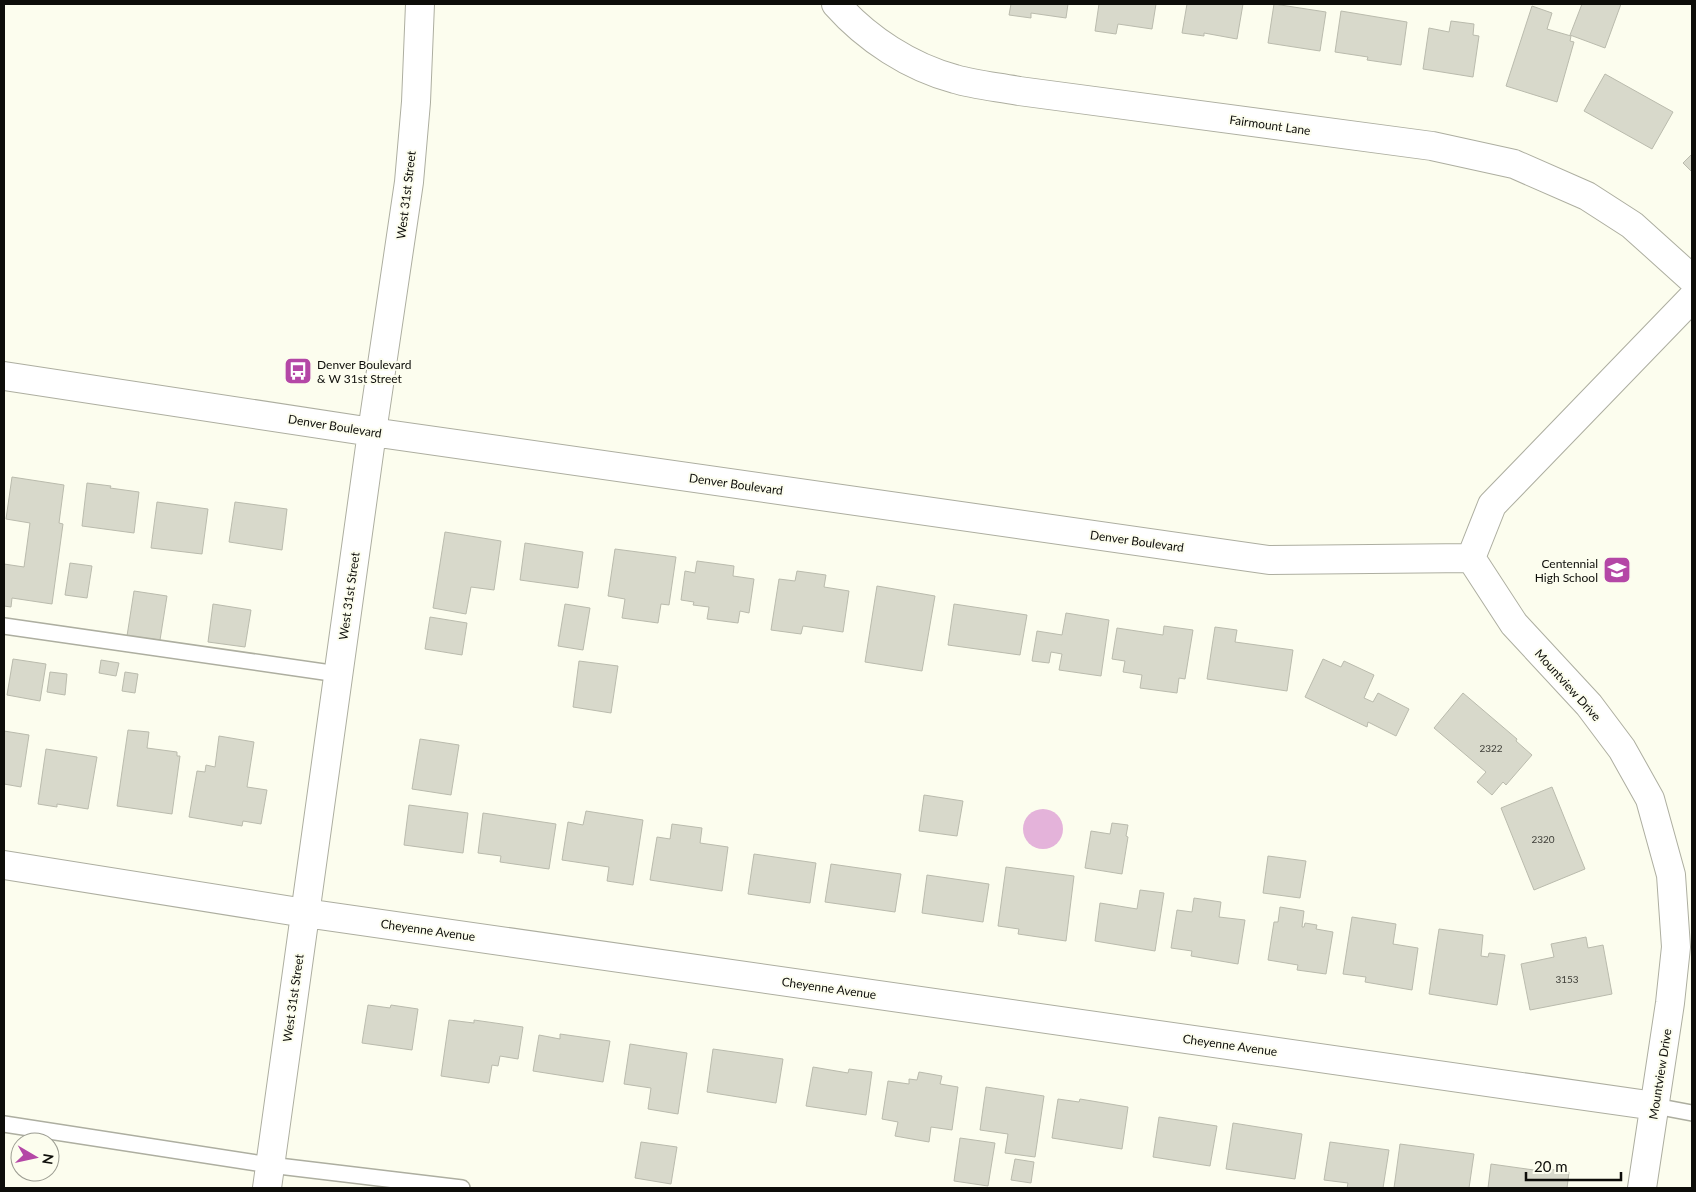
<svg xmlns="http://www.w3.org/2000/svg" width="1696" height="1192" viewBox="0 0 1696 1192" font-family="Lato,sans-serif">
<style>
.water{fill:#e4b3da}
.building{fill:#d8d9cb;stroke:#babbad}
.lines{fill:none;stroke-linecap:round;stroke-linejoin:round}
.service-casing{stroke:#adaea0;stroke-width:18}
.minor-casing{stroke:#adaea0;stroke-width:30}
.service{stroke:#fff;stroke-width:15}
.minor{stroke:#fff;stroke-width:28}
.labels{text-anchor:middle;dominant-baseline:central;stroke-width:4;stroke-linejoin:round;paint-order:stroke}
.number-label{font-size:10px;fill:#40403a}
.street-label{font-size:12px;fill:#0d0d09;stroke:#fcfdee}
.poi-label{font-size:12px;fill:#0d0d09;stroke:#fcfdee;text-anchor:start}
</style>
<rect width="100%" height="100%" fill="#fcfdee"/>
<path class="water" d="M1023 829a20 20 0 1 1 40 0a20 20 0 1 1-40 0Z"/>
<path class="building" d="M1011 4H1068L1066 18 1031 13V18L1009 15Z
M1099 4H1156L1152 29 1118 24 1116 34 1095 31Z
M1187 4H1243L1237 39 1204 33V36L1182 33Z
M1274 4 1326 12 1320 51 1268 43Z
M1582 4H1621L1605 48 1570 35Z
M1532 6 1552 13 1547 29 1571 36 1570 41 1574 42 1557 102 1506 86Z
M1341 11 1407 22 1401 65 1367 60 1368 57 1335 52Z
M1451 21 1474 24 1473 35 1479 36 1473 77 1423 69 1429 28 1449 32Z
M1605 74 1673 112 1652 149 1584 111Z
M1692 154V172L1683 163Z
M12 477 64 485 59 523 63 524 52 604 12 598 11 607 4 606V564L24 567 30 523 6 519Z
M87 483 111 486 110 488 139 492 134 533 82 526Z
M157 502 208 509 202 554 151 548Z
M235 502 287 509 282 550 229 542Z
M445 532 501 541 494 590 471 587 466 614 433 608Z
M525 543 583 552 578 588 520 580Z
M615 549 676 557 669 605 661 604 658 623 622 618 625 599 608 596Z
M697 561 734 566 733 576 754 579 749 613 740 611 738 623 707 619 709 607 693 605 694 602 681 600 685 571 695 573Z
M70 563 92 566 87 598 65 595Z
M797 571 826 575 824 587 849 591 843 632 803 626 801 634 771 630 779 579 795 581Z
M877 586 935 596 922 671 865 662Z
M134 591 167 596 160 640 127 636Z
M213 604 251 610 245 647 208 642Z
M565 604 590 608 583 650 558 646Z
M954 604 1027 615 1020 655 948 645Z
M1066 613 1109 620 1101 676 1059 670 1062 654 1051 652 1049 663 1032 661 1037 631 1062 635Z
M430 617 467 623 462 655 425 649Z
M1164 626 1193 630 1185 679 1179 678 1177 693 1140 688 1142 675 1123 672 1125 661 1112 659 1117 628 1163 635Z
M1215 627 1237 630 1235 642 1293 650 1287 691 1207 679Z
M13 659 46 664 40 701 7 695Z
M1323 659 1341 667 1344 661 1374 675 1364 698 1373 702 1378 693 1409 709 1396 736 1368 722 1367 727 1305 697Z
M101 660 119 663 116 676 99 673Z
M579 661 618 666 611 713 573 707Z
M50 672 67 674 65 695 47 692Z
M125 672 138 674 135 693 122 691Z
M1463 693 1517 739 1516 741 1532 755 1506 785 1503 782 1492 795 1477 782 1486 772 1434 728Z
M128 730 149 732 147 748 177 752V756H180L172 814 117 806Z
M4 731 29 735 21 787 4 784Z
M219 736 254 742 247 787 267 790 261 824 243 821 242 826 189 817 197 771 205 772 206 765 215 767Z
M420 739 459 745 451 795 412 789Z
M46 749 97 757 88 809 57 804V807L38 804Z
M1552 787 1585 869 1534 890 1501 808Z
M924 795 963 801 957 836 919 831Z
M409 805 468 813 463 853 404 845Z
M586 811 643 820 633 885 607 881 609 867 562 860 568 822 583 825Z
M483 813 556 824 549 869 500 862 501 856 478 853Z
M1112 823 1128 825 1126 836 1128 837 1122 874 1085 868 1091 831 1110 834Z
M672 824 702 828 700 843 728 847 722 891 650 880 657 837 670 839Z
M754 854 816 863 810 903 748 894Z
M1268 856 1306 861 1300 898 1263 893Z
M831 864 901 874 895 912 825 902Z
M1006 867 1074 876 1066 941 1018 934 1019 929 998 926Z
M927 875 989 884 983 922 922 913Z
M1140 890 1164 893 1155 951 1095 941 1100 903 1137 909Z
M1194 898 1221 902 1219 917 1245 920 1238 964 1191 956 1192 951 1171 948 1177 910 1192 912Z
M1280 907 1304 911 1302 927H1304L1305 923 1317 925 1316 929 1333 932 1326 974 1297 970 1298 965 1268 960 1274 922H1278Z
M1352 917 1396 924 1393 944 1418 948 1412 990 1365 982 1366 977 1343 974Z
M1439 929 1483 935 1481 956 1488 957 1489 953 1505 955 1497 1005 1429 994Z
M1586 937 1588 948 1603 945 1612 994 1530 1010 1521 964 1554 957 1551 944Z
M368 1005 390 1008 391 1005 418 1009 412 1050 362 1043Z
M449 1020 474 1023V1020L523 1027 518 1059 500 1056 498 1066 492 1065 489 1083 441 1076Z
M560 1034 610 1041 603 1082 533 1071 539 1035 560 1039Z
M630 1044 687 1053 678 1114 648 1109 651 1088 624 1084Z
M713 1049 783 1059 776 1103 707 1092Z
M813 1067 848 1073 849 1069 872 1072 866 1115 806 1106Z
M919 1072 942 1076 940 1084 958 1087 952 1130 931 1127 929 1142 895 1136 898 1122 882 1119 888 1081 909 1084V1079L917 1080Z
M986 1087 1044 1096 1035 1157 1005 1153 1008 1134 980 1130Z
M1058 1099 1079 1102 1080 1099 1128 1107 1122 1149 1052 1138Z
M1159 1117 1217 1126 1210 1166 1153 1157Z
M1233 1123 1302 1134 1295 1179 1226 1169Z
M960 1138 995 1143 988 1186 954 1181Z
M641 1142 677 1147 671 1184 635 1178Z
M1330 1142 1389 1150 1383 1188H1347L1348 1183 1324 1180Z
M1400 1144 1474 1154 1469 1188H1394Z
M1015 1159 1034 1162 1031 1183 1011 1180Z
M1491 1164 1541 1171V1168L1569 1172 1567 1188H1488Z"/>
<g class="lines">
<defs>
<path id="service" d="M4 626 338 674
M1655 1106 1692 1113
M4 1124 270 1165 462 1188"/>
<path id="minor" d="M836 4C867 39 910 67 955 79 975 85 998 87 1019 91L1432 146 1514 164 1587 196 1632 225 1692 279
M4 376 372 432 1269 560 1471 558
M1471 558 1514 624 1589 705 1622 749 1650 799 1671 875 1676 947 1670 1003 1642 1188
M1471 558 1492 505 1692 298
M4 865 305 913 1655 1106
M267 1188 372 432 409 182 416 102 420 4"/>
</defs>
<use href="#service" class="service-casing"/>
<use href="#minor" class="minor-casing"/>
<use href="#service" class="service"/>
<use href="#minor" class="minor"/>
</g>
<defs>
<symbol id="bus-square" viewBox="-11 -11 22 22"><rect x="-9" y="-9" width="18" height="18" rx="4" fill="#b447a6" stroke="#fcfdee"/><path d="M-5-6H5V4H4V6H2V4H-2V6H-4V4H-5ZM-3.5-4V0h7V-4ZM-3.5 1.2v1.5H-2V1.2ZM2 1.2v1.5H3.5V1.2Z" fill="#fff"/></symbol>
<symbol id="school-square" viewBox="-11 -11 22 22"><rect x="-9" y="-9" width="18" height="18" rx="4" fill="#b447a6" stroke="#fcfdee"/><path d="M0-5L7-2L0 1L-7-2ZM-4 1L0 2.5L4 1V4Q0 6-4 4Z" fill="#fff"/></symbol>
</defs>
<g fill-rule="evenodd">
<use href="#bus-square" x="282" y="355" width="32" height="32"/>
<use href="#school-square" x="1601" y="554" width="32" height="32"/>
</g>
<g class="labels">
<g class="number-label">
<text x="1491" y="748">2322</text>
<text x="1543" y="839">2320</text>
<text x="1567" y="979">3153</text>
</g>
<g class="street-label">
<text transform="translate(1270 125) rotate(8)">Fairmount Lane</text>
<text transform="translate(406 195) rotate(-83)">West 31st Street</text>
<text transform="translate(335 426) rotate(9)">Denver Boulevard</text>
<text transform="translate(736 484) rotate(8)">Denver Boulevard</text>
<text transform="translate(1137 541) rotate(8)">Denver Boulevard</text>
<text transform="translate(349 596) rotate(-82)">West 31st Street</text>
<text transform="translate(1568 685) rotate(48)">Mountview Drive</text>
<text transform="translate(428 930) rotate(8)">Cheyenne Avenue</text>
<text transform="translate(829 988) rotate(8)">Cheyenne Avenue</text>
<text transform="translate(293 998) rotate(-82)">West 31st Street</text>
<text transform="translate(1230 1045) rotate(8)">Cheyenne Avenue</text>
<text transform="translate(1660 1074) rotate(-81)">Mountview Drive</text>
</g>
<g class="poi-label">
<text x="317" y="364">Denver Boulevard<tspan x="317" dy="14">&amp; W 31st Street</tspan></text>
<text x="1598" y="563" text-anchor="end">Centennial<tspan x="1598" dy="14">High School</tspan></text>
</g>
</g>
<rect width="1696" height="1192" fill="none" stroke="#0d0d09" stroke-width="10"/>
<g transform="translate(35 1157) rotate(99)"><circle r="24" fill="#fcfdee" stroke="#9c9d92"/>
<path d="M0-4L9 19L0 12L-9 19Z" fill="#b447a6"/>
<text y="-8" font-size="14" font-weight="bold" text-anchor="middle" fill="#0d0d09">N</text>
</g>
<path d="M1526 1172v8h95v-8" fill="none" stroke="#0d0d09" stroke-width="2.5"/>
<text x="1534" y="1172" font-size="15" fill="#0d0d09" stroke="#fcfdee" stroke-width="4" paint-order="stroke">20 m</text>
</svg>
